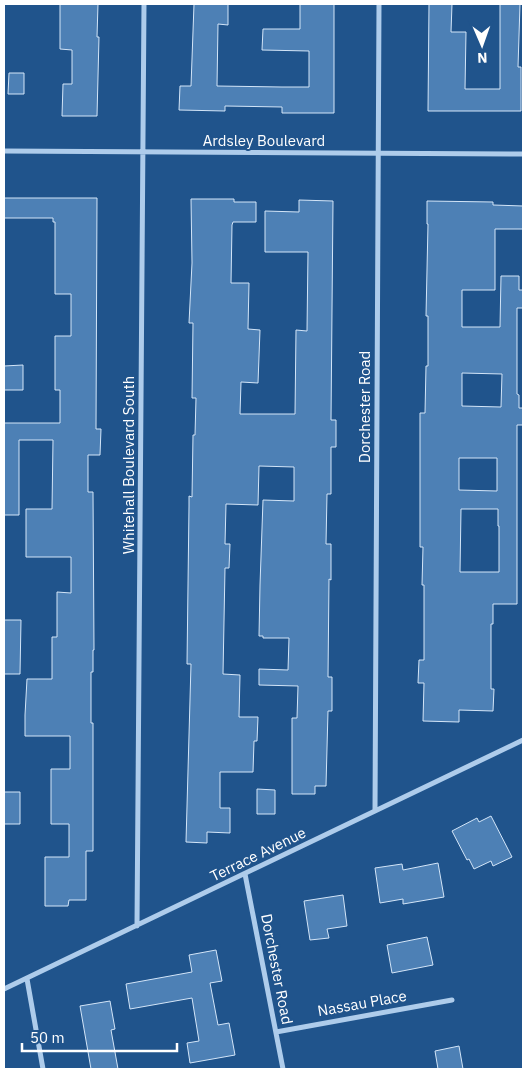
<svg xmlns="http://www.w3.org/2000/svg" width="527" height="1073" viewBox="0 0 527 1073" font-family="'IBM Plex Sans',sans-serif">
<style>
.building{fill:#4d80b5;stroke:#d3e5f8;fill-rule:evenodd}
.lines{fill:none;stroke-linecap:round;stroke-linejoin:round}
.minor{stroke:#aecceb;stroke-width:5}
.labels{text-anchor:middle;dominant-baseline:central;stroke-width:4;stroke-linejoin:round;paint-order:stroke}
.street-label{font-size:15px;fill:#fff;stroke:#20548c}
</style>
<rect width="100%" height="100%" fill="#20548c"/>
<path class="building" d="M60 4H98L97 37H99L97 116H62L63 84H72V50L60 49Z
M194 4H228V25L218 24 217 86 282 87H309V51L262 50 263 29H300V4H334V113H282V107L225 106V111L179 110 180 86H191Z
M429 4H452L451 32H466L465 89H500V4H520L518 67H521V111H428Z
M9 73H24V94H8Z
M4 198H97L96 429H101L100 455H88V492H93L94 650H93V672H91V723H93V851H86V900H69L68 906H45V857H69V824H51V769H70V736H25V715L27 679H52V637H57V592L71 593V557H26V509H52L53 440H19V515H4V423H60V390H55V336H71V294H55V222H53V218H4Z
M191 199H234V202H256V222H233L232 225 231 283H249L248 329 260 330 258 383 241 382 240 414H295L296 330 307 331 308 252H265V211L299 212V200L333 201 331 420H336V447H331V494H327L326 544H331V580L329 579 328 677H332V711H328L326 786H315V794H292V718H297L298 686 259 685V669L288 670 289 638H263V636H259L260 585 263 500 294 501V467L259 466 258 505 226 504 225 544H230L229 568H225L223 674 240 675 239 717H258L257 741H254L253 772H220V808H230V833L207 832V843L186 842 191 664H187L189 506V496L192 497 193 435H195L196 398H192L193 323H189L192 263Z
M427 201 493 202V205L523 206V229H495V290H462V327H500L501 276H519V290H523V308H517V394L519 395V408H523V425H517V604H493V624H491V689H494L493 711 459 710V722L423 721 424 683H418L419 660H424V585H422L423 547H420V413H425L426 366H428V316H426L428 224H427ZM462 373 502 374 501 407 462 406ZM459 458H497V491L459 490ZM461 509H498V526H499V572H460Z
M23 365V390H4V366Z
M4 620H21L20 674H4Z
M257 789 275 790V814H257Z
M4 792H20V824H4Z
M491 816 512 857 493 866 491 861 474 869 469 859 467 860 452 831 477 818 479 822Z
M438 863 444 897 403 904V899L380 903 375 868 402 864 403 870Z
M343 895 347 926 327 929 329 938 310 940 304 901Z
M427 937 433 965 392 973 387 945Z
M216 950 222 981 210 983 218 1025 229 1023 235 1055 190 1063 187 1043 199 1041 192 998 130 1009 126 984 192 972 189 955Z
M110 1001 115 1029 111 1030 118 1069H91L80 1006Z
M459 1046 463 1069H438L435 1051Z"/>
<g class="lines">
<path class="minor" d="M4 151 523 154
M375 811 379 4
M245 874 283 1069
M137 926 144 4
M27 979 43 1069
M4 989 523 740
M276 1032 452 1000"/>
</g>
<g class="labels">
<g class="street-label">
<text x="264" y="140">Ardsley Boulevard</text>
<text transform="translate(364 407) rotate(-90)">Dorchester Road</text>
<text transform="translate(128 465) rotate(-90)">Whitehall Boulevard South</text>
<text transform="translate(258 854) rotate(-26)">Terrace Avenue</text>
<text transform="translate(277 969) rotate(79)">Dorchester Road</text>
<text transform="translate(362 1003) rotate(-10)">Nassau Place</text>
</g>
</g>
<rect width="527" height="1073" fill="none" stroke="#ffffff" stroke-width="10"/>
<g transform="translate(482 45) rotate(178)" stroke="#20548c" stroke-width="4" paint-order="stroke">
<path d="M0-4L9 19L0 12L-9 19Z" fill="#ffffff"/>
<text y="-8" font-size="14" font-weight="bold" text-anchor="middle" fill="#ffffff">N</text>
</g>
<path d="M22 1043v8h155v-8" fill="none" stroke="#ffffff" stroke-width="2.5"/>
<text x="30" y="1043" font-size="15" fill="#ffffff" stroke="#20548c" stroke-width="4" paint-order="stroke">50 m</text>
</svg>
